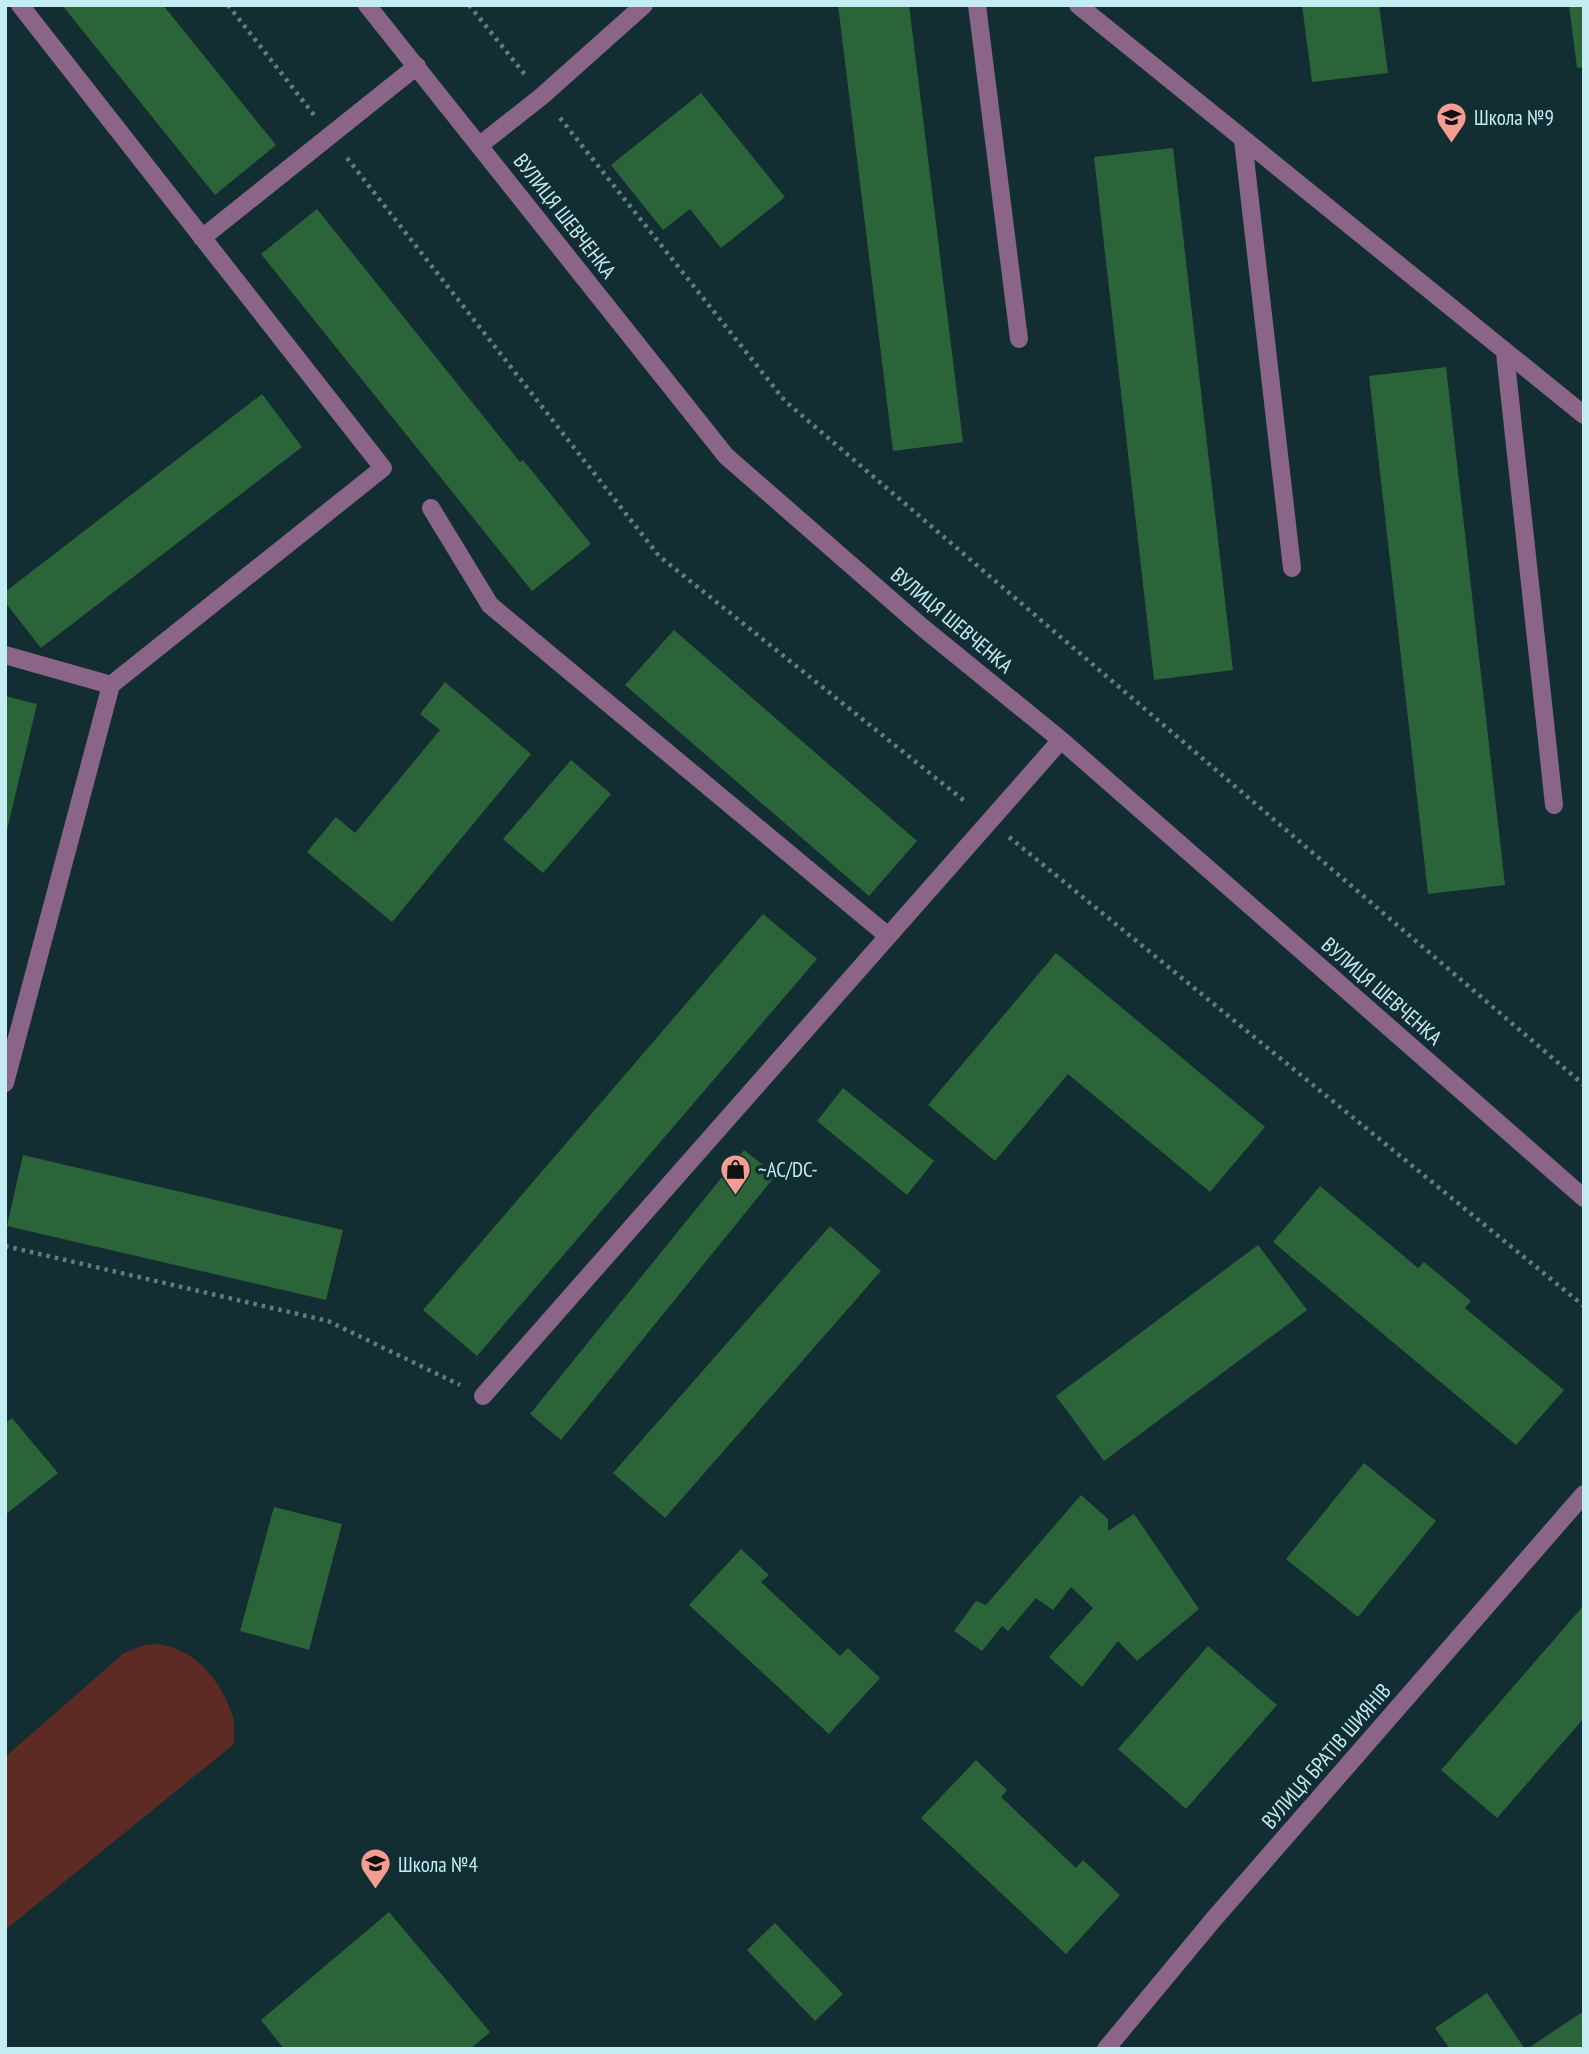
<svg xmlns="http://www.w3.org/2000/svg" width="1589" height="2054" viewBox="0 0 1589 2054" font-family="'PT Sans Narrow',sans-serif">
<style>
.green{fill:#5d2a24}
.building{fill:#2b6438}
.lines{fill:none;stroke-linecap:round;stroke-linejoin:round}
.path{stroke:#5d7e84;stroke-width:4.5;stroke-dasharray:3.5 5;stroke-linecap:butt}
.minor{stroke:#8b6588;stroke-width:18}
.labels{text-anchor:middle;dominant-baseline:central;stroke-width:7;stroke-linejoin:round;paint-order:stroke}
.poi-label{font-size:21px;fill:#c3ecf3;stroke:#122e33;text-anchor:start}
.street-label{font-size:21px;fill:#c3ecf3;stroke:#122e33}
</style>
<rect width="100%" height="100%" fill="#122e33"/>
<path class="green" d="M159 1644C198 1651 221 1681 233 1717 235 1725 234 1735 234 1744L5 1930V1757L124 1653 144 1645Z"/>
<path class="building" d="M62 5H163L276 145 215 195Z
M838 5H909L963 442 893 451Z
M1302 5H1379L1388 73 1312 82Z
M1569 5H1584V67L1577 68Z
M701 93 785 197 721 248 690 209 663 230 611 165Z
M1173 148 1233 670 1154 680 1094 157Z
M317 209 520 462 523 460 591 544 532 591 261 254Z
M1446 367 1505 885 1428 894 1369 376Z
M262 394 302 447 41 648 5 602V592Z
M674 630 917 841 869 896 625 685Z
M445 682 531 754 392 922 307 852 336 817 355 833 440 730 420 714Z
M5 696 37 704 6 834 5 833Z
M571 760 611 794 543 873 503 839Z
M763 914 817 959 477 1356 423 1310Z
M1056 953 1265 1127 1210 1192 1068 1074 995 1161 928 1105Z
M843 1088 934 1161 907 1195 817 1121Z
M744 1150 776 1175 561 1440 530 1414Z
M23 1155 343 1230 326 1300 7 1226Z
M1320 1186 1418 1268 1424 1262 1471 1301 1465 1308 1564 1390 1516 1445 1273 1242Z
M830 1226 881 1271 665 1518 613 1473Z
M1258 1245 1307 1310 1104 1461 1056 1396Z
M12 1418 58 1473 5 1515V1423Z
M1364 1463 1436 1521 1358 1617 1286 1559Z
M1081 1495 1108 1519V1531L1134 1514 1199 1609 1137 1661 1118 1641 1082 1687 1049 1657 1093 1608 1071 1587 1053 1610 1036 1598 1008 1631 1002 1626 982 1651 954 1631 976 1601 986 1605Z
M274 1507 342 1524 309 1650 240 1631Z
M741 1549 769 1575 761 1582 840 1656 848 1648 880 1678 829 1734 689 1605Z
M1584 1605V1718L1497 1818 1441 1770Z
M1208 1646 1277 1705 1186 1809 1118 1749Z
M976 1760 1007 1790 1001 1797 1076 1868 1083 1860 1120 1895 1066 1954 921 1818Z
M389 1912 490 2032 470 2049H284L261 2020Z
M775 1923 843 1994 815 2021 747 1950Z
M1487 1993 1525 2049H1450L1435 2028Z
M1584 2011V2049H1527Z"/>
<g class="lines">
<path class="path" d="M228 5 314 115
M469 5 526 76
M560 118 785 401 1584 1085
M347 158 659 556 967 803
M1009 837 1584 1306
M5 1246 328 1321 460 1385"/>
<path class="minor" d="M20 5 383 468 111 685
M367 5 726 456 922 627 1061 740 1584 1198
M977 5 1019 339
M1078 5 1584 415
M1243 140 1292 568
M480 145 542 96 644 5
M202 238 417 66
M1505 353 1554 805
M431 508 490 605 888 936
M5 655 111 685 5 1083
M483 1396 1061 740
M1106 2049 1213 1920 1584 1494"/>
</g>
<defs>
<symbol id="school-pin" viewBox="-11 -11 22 30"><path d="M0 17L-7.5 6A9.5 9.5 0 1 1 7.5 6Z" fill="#f59d90" stroke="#122e33"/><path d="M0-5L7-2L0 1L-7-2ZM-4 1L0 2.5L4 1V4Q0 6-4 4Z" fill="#111"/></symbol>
<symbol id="shop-pin" viewBox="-11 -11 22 30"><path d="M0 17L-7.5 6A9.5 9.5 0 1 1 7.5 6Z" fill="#f59d90" stroke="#122e33"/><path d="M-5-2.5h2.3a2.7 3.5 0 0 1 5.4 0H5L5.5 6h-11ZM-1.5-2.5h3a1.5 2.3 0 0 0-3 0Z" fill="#111"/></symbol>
</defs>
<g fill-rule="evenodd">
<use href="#school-pin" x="1434" y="100" width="35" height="47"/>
<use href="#shop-pin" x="718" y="1152" width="35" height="47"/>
<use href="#school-pin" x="358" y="1846" width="35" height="47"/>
</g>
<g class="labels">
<g class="poi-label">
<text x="1474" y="117">Школа №9</text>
<text x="758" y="1169">~AC/DC-</text>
<text x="398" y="1864">Школа №4</text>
</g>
<g class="street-label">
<text transform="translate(565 216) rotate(52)">ВУЛИЦЯ ШЕВЧЕНКА</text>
<text transform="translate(952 620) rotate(40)">ВУЛИЦЯ ШЕВЧЕНКА</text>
<text transform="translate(1382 991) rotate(41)">ВУЛИЦЯ ШЕВЧЕНКА</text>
<text transform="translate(1326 1756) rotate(-49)">ВУЛИЦЯ БРАТІВ ШИЯНІВ</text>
</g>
</g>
<rect width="1589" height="2054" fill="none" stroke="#c3ecf3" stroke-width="14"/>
</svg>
